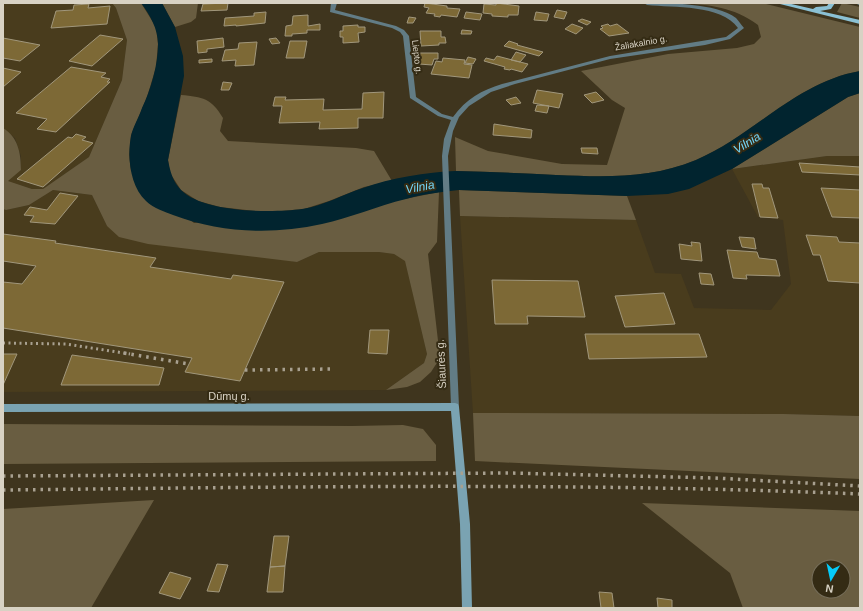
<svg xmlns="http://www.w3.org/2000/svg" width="863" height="611" viewBox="0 0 863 611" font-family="Helvetica,sans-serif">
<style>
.built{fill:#493c1d}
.green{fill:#695d41;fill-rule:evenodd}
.water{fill:#01242f}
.building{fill:#7d6936;stroke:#a1977c}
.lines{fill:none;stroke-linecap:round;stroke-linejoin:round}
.minor{fill:#627c85;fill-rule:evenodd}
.secondary{fill:#7aa3b2;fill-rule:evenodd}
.primary{fill:#8bc1d4;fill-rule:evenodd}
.rail-far1{stroke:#a8a090;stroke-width:3;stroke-dasharray:2 3.5;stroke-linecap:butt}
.rail{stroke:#a8a090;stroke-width:3.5;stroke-dasharray:2.5 5;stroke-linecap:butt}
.labels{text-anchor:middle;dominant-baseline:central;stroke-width:4;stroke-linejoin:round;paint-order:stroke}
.far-street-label{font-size:9px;fill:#d8d2c4;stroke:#342b14}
.street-label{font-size:11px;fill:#d8d2c4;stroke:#342b14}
.water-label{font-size:12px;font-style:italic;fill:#73d5f7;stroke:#342b14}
</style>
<rect width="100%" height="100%" fill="#3f351e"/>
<path class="built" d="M3 3H112L116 8 127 40 122 80 89 157 43 189H32L7 181 21 170V156L15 138 3 128Z
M827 156H860V416L784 414 473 413 460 216 636 220 655 273 681 274 694 308 771 310 791 284 783 220 758 217 732 169Z
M53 190 92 195 107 226 297 262 319 252H379L394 254 405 260 427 354 424 363 386 390 3 392V209L6 210 29 205Z"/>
<path class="green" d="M112 3H141L156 27 158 44 156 67 147 97 131 135 129 155 131 171 194 223 405 199 439 192 437 242 428 254 440 358 431 372 420 382 407 387 386 390 424 363 427 354 405 261 394 254 379 252H319L297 262 148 244 119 237 107 226 92 195 53 190 29 205 6 210 3 209V128C18 137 21 153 21 170L8 181 32 189H43L89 157 122 80 127 40 116 8Z
M162 3H198L196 18 191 22 175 27Z
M681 3H762L860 27V71C796 82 753 136 696 160 650 179 605 177 556 175 523 173 489 172 456 171L455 137 488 151 562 164 607 165 625 108 612 100 581 71 668 54 737 48 754 44 761 37 758 25C734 7 710 5 681 3Z
M842 3 860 7V18L837 12Z
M860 93V156H827L732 169 848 97Z
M181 95C203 97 211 98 223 118L220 131 228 141 356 148 374 151 392 181 364 187 329 201 304 209 281 211H255L220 207 198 201 181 190 170 173 168 160Z
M459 190 627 196 636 220 460 216Z
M473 413 784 414 860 416V479L475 461Z
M3 424 352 426 403 425 423 429 436 445V461L3 464Z
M154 500 91 608H3V509Z
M642 503 860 511V608H743L730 573ZM819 567H843V591H819Z"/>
<path class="water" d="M141 3H162L175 27 183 56 184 76 168 160C170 171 173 182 181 190 204 213 272 213 302 209 324 206 343 194 363 188 390 178 427 172 456 171 489 172 523 173 556 175 605 177 650 179 696 160 753 136 796 82 860 71V93L848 97 732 169 689 189 668 194 627 196 459 190C441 192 423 194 406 199 377 206 350 218 322 224 272 235 221 233 173 215 165 212 153 208 146 201 130 186 127 157 131 136 133 127 139 117 142 108 151 89 158 65 158 44 158 29 150 15 141 3Z"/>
<path class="building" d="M228 3 227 10 201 11 203 4Z
M425 3 447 6V8L460 9 457 17 441 15 440 17 434 16 435 14 426 13 429 8 424 7Z
M496 3 519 6 518 15H508V17L492 16V14L483 13 484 4 496 5Z
M89 4 88 8 110 6 107 24 51 28 56 11 73 10 74 5Z
M557 10 567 12 564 19 554 17Z
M266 12 265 23 236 26V25L224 26 225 18 254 16V13Z
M466 12 482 14 480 20 464 18Z
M536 12 549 14 547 21 534 20Z
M308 15V26L320 24V30H307V33L292 34V36H285L286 26 292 25 293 16Z
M409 17 416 18 413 23H407Z
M582 19 591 22 587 25 578 21Z
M572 24 583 28 576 34 565 29Z
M608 24 610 26 617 24 629 33 609 36 600 29 603 28 601 26Z
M358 25V27H365V32L358 33 359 42 343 43V37H340V31H343V26Z
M462 30 472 31 471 34H461Z
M420 31H441V37H445L446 43H439V45L421 46Z
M100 35 123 39 92 66 69 61Z
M3 38 40 45 20 61 3 58Z
M223 38 224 47 207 49V52L198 53 197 41Z
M276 38 280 43 272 44 269 39Z
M290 41H307L304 58H286Z
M509 41 518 44 517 45 543 52 539 56 504 46Z
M257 42 254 65 235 66 236 60 222 61 225 50 238 49 239 43Z
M516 52 526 55 520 62 511 60Z
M420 53H438V59H434L432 65 419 64Z
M497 56 520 62 528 64 522 72 511 69 510 70 504 69 505 67 484 61 486 58 494 60Z
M468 57 476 59 473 64 465 63Z
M443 58 465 60 464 64 472 65 469 78 431 74 436 61 442 62Z
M212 59V62L199 63V60Z
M71 67 106 73 101 77 110 79 107 82H110L56 132 37 129 47 119 16 113Z
M3 68 21 72 3 87Z
M223 82 232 83 229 90H221Z
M537 90 563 94 559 108 533 103Z
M384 92 383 118H358V128L319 129 320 122 279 123 282 106H273L275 97H286L285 100 324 99 323 110 362 109 363 93Z
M596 92 604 100 592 103 584 95Z
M516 97 521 103 511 105 506 100Z
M537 105 549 106 547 113 535 111Z
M494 124 532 130 531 138 493 135Z
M76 134 86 137 82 140 93 143 43 187 17 179 68 137 72 138Z
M581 148H597L598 154 582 153Z
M799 163 860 167V175L802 172Z
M752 184H762L763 188H769L778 218 760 217Z
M821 188 860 190V218L832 217Z
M60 193 78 196 55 224 30 222 34 216 24 215 30 207 47 210Z
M3 234 56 241 55 243 156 258 150 267 231 279 233 275 284 282 240 381 185 372 192 358 3 328V282L22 284 36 266 3 261Z
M806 235 837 237 839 242 860 243V283L828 281 820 255H813Z
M739 237 754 238 756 249 742 247Z
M691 242 700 243 702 261 681 259 679 244 692 246Z
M727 250 757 252 759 258 776 260 780 276 746 275 747 279 733 278Z
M699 273 711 274 714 285 701 284Z
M492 280 578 281 585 317 527 316 528 324H495Z
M664 293 675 324 625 327 615 296Z
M370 330H389L387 354 368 353Z
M585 334H699L707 357 589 359Z
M3 354H17L3 385Z
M72 355 164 368 159 385H61Z
M274 536H289L285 566 270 567Z
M217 564 228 565 219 592 207 591Z
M285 566 283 592H267L270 567Z
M170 572 191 578 180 599 159 593Z
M599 592 612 593 614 608H601Z
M657 598 672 600V608H658Z"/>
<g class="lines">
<path class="minor" d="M331 3H337L335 10 396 26 404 30 409 36 416 97 442 114 453 117C466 99 482 90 502 84L610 56 726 37 738 28C721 4 674 8 647 5L644 3C669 3 716 3 736 18 739 21 741 25 744 28L730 39 705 45 610 59 515 84 491 92 469 106 459 117 453 131 448 156 459 407 458 410 455 411 452 410 451 407 442 156 444 139 451 120 438 116 410 98 403 36 400 32 392 28 330 12Z"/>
<path class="secondary" d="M455 403 458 404 459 407 470 524 472 608H462L460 524 451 411 3 412V404Z"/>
<path class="primary" d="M776 3H787L813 9 816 7 827 6 829 3H835L831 9 820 11 860 20V24Z
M856 3H860V5L857 4Z"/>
<path class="rail-far1" d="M3 343 66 344 130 354"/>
<path class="rail" d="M124 353 189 364
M245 370 332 369
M3 476 509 473 715 478 860 486
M3 490C289 487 574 482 860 494"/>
</g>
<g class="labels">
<g class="far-street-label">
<text transform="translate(641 43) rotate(-10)">Žaliakalnio g.</text>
<text transform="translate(417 57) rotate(83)">Liepto g.</text>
</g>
<g class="street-label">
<text transform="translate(441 364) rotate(-93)">Šiaurės g.</text>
<text x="229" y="396">Dūmų g.</text>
</g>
<g class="water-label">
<text transform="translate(747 143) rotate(-32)">Vilnia</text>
<text transform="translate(420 187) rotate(-10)">Vilnia</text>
</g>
</g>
<rect width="863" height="611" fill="none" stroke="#d8d2c4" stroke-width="8"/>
<g transform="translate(831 579) rotate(189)"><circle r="19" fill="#342b14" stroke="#766e5a"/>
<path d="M0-3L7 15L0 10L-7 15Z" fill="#06cbf9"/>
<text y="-6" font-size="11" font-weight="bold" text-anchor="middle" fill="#d8d2c4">N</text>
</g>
</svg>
